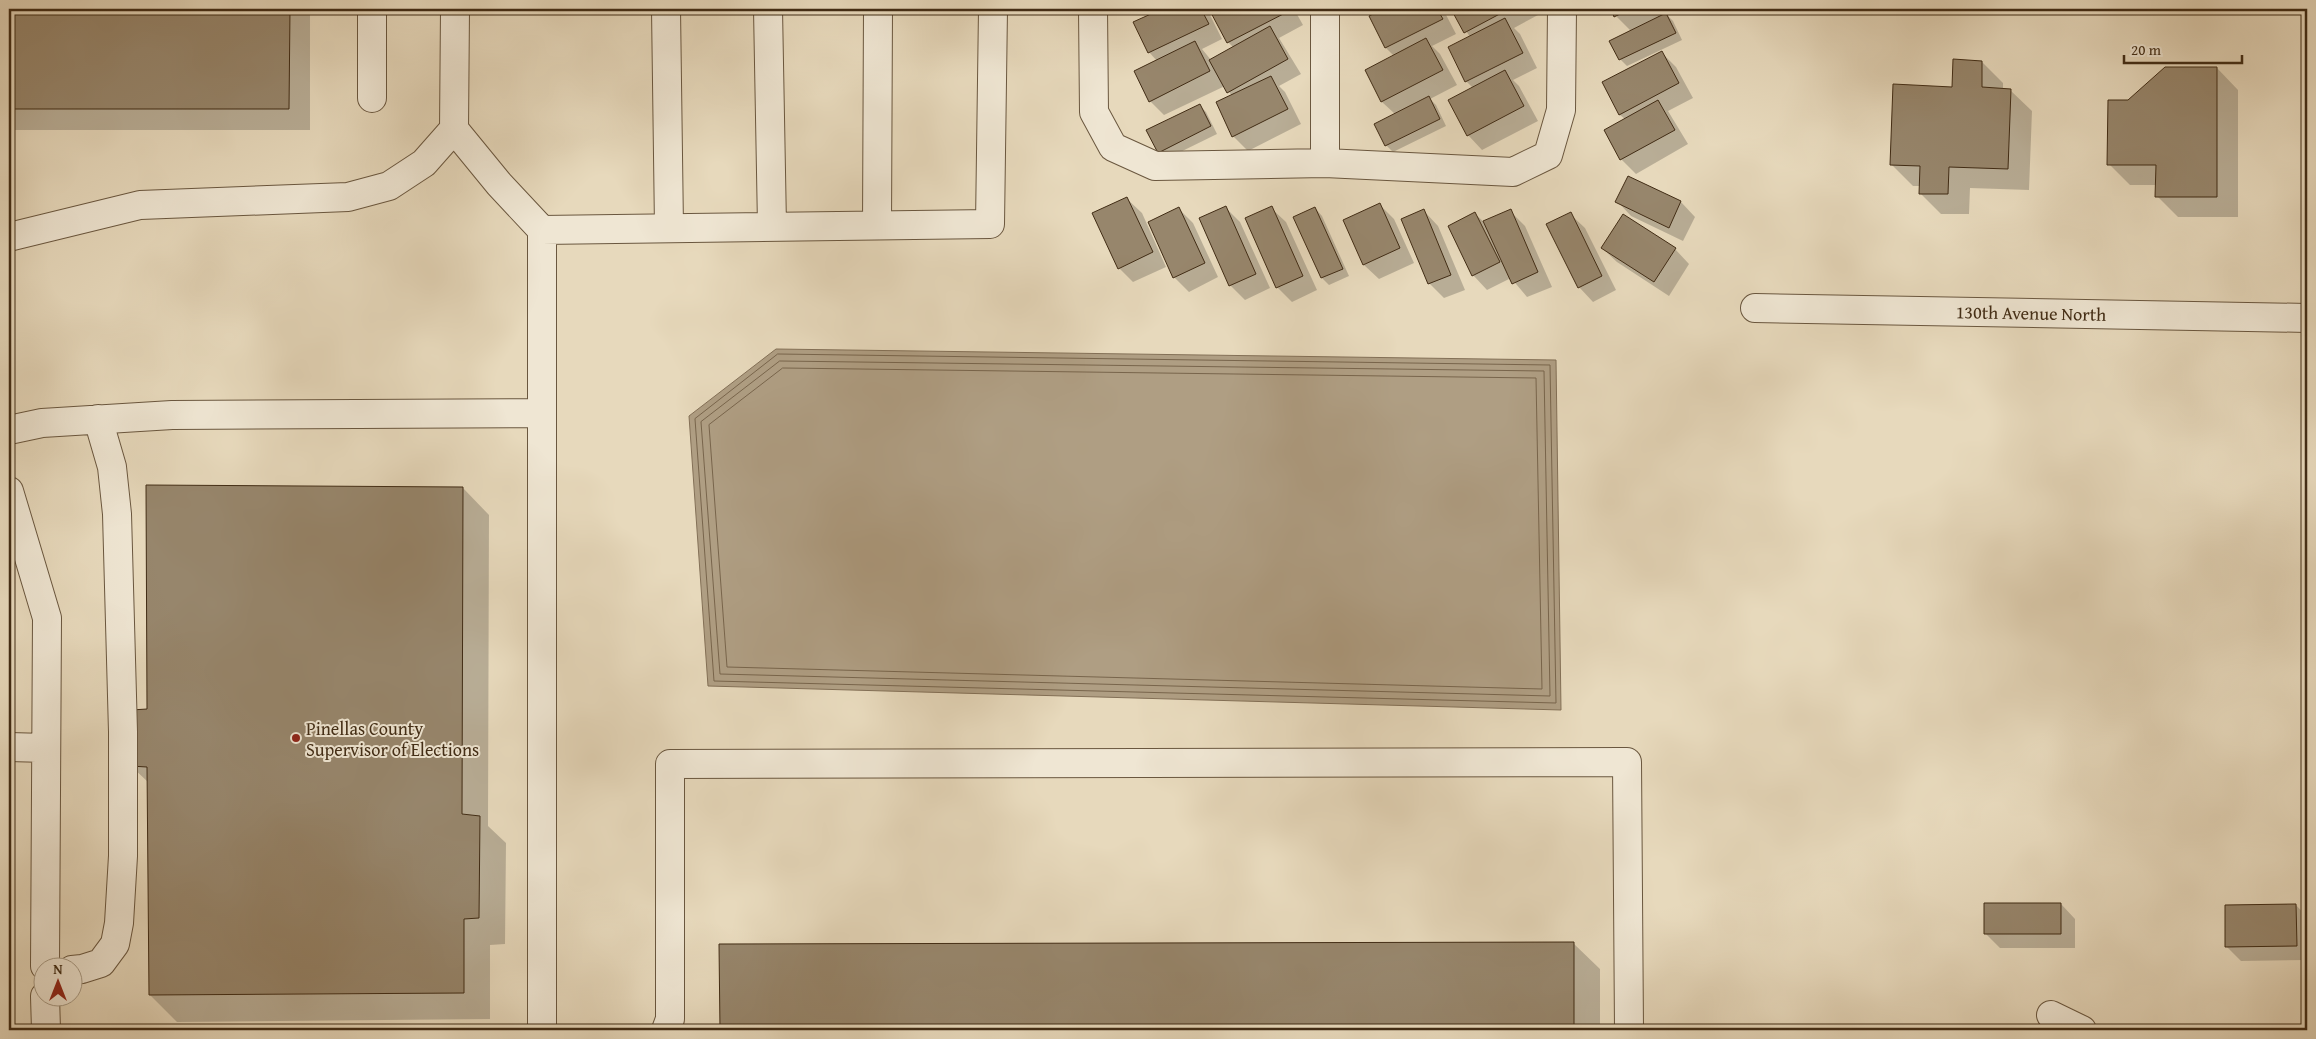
<svg xmlns="http://www.w3.org/2000/svg" width="2316" height="1039" viewBox="0 0 2316 1039" font-family="'Gentium Book Plus',serif">
<style>
.water{fill:#af9e83;stroke:#837057}
.shadow{fill:#0003}
.lines{fill:none;stroke-linecap:round;stroke-linejoin:round}
.shore{stroke:#78654c;stroke-width:1}
.building{fill:#97866c;stroke:#412c15}
.minor-casing{stroke:#6a573f;stroke-width:30}
.minor{stroke:#efe6d3;stroke-width:28}
.poi-dot{fill:#8f2418;stroke:#efe6d3;stroke-width:2}
.labels{text-anchor:middle;dominant-baseline:central;stroke-width:4;stroke-linejoin:round;paint-order:stroke}
.street-label{font-size:18px;fill:#412c15;stroke:#efe6d3}
.poi-label{font-size:18px;fill:#412c15;stroke:#efe6d3;text-anchor:start}
</style>
<rect width="100%" height="100%" fill="#e7d9bc"/>
<filter id="stains"><feTurbulence type="fractalNoise" baseFrequency=".004" numOctaves="4"/><feColorMatrix values="0 0 0 0 .2 0 0 0 0 .09 0 0 0 0 .02 0 0 0 .5 -.17"/></filter>
<radialGradient id="worn" r=".72"><stop offset=".6" stop-color="#630" stop-opacity="0"/><stop offset="1" stop-color="#630" stop-opacity=".3"/></radialGradient>
<path class="water" d="M776 349 1556 360 1561 710 708 686 689 416Z"/>
<path class="shadow" d="M9 9H310V130H9Z
M1142 9H1207L1222 39 1202 49 1211 60 1234 48 1228 42 1211 9H1294L1303 25 1279 38 1301 74 1279 86 1285 92 1301 124 1248 151 1233 136 1232 96 1225 86 1164 115 1150 101 1157 61 1149 52 1150 16Z
M1386 9H1443L1456 34 1432 46 1440 54 1457 85 1430 99 1436 105 1446 126 1393 152 1386 145 1395 114 1382 102 1366 70 1394 56 1386 48 1370 16Z
M1452 9H1535L1538 15 1514 28 1520 34 1537 68 1513 80 1519 86 1538 121 1482 150 1468 135 1473 88 1466 81 1470 37Z
M1612 9H1674L1665 13 1673 21 1682 40 1627 66 1620 59 1631 31 1616 16Z
M1662 53 1676 67 1693 98 1668 111 1688 144 1636 174 1621 159 1605 130 1625 119 1620 115 1603 83Z
M1982 62 2003 83V90H2010L2032 111 2029 190 1970 188 1969 214H1941L1920 193V186H1913L1892 165Z
M2217 68 2238 90V217H2178L2157 196V185H2130L2109 164 2129 101Z
M1199 105 1206 112 1217 134 1166 159 1159 152Z
M1628 177 1681 202 1695 217 1683 241 1631 216 1617 201Z
M1127 199 1142 213 1166 267 1133 282 1119 268Z
M1379 204 1394 219 1414 263 1379 279 1364 265 1344 220Z
M1178 208 1193 223 1218 277 1189 292 1174 277Z
M1226 208 1240 222 1270 288 1245 300 1230 285Z
M1271 208 1286 222 1317 290 1292 302 1277 287Z
M1315 208 1322 216 1349 276 1329 285 1322 278 1295 217Z
M1424 211 1438 226 1465 290 1444 298 1429 283Z
M1510 211 1525 226 1552 287 1527 297 1511 278 1487 290 1473 275 1475 214 1484 222Z
M1570 214 1585 228 1616 290 1593 302 1579 287Z
M1602 248 1675 249 1689 264 1669 296 1617 262Z
M463 488 489 515 488 826 506 843 505 944 490 945V1019L177 1022 150 995 149 783 131 766 148 710Z
M2061 904 2075 919V948H2000L1985 933Z
M2296 905 2307 917V960L2241 961 2226 946Z
M1573 943 1600 969V1030H721V945Z"/>
<g class="lines">
<path class="shore" d="M778 354 1550 365 1556 703 714 681 695 419Z
M780 361 1544 371 1550 696 720 674 701 422Z
M783 368 1536 378 1542 689 727 667 709 425Z"/>
</g>
<path class="building" d="M9 9H290L289 109H9Z
M1162 9H1201L1209 24 1148 53 1133 22Z
M1209 9H1288L1289 11 1227 43Z
M1383 9H1437L1443 19 1385 48 1369 16Z
M1451 9H1509L1464 33Z
M1611 9H1630L1614 17Z
M1666 13 1676 33 1619 60 1609 41Z
M1505 18 1523 53 1465 82 1448 47Z
M1270 26 1288 59 1227 93 1209 60Z
M1426 38 1443 70 1381 102 1365 70Z
M1195 41 1210 71 1149 102 1134 71Z
M1662 51 1679 83 1619 115 1602 82Z
M1953 59 1982 61V87L2011 89 2008 169 1949 167 1948 194H1919L1920 166 1890 165 1893 84 1952 87Z
M2165 67H2217V197H2155L2156 165H2107L2108 100H2128Z
M1505 70 1524 106 1467 136 1448 100Z
M1271 76 1288 109 1232 137 1216 102Z
M1429 96 1440 119 1385 146 1374 124Z
M1658 100 1675 130 1620 160 1604 130Z
M1200 104 1211 126 1158 153 1146 130Z
M1628 176 1681 201 1669 228 1615 202Z
M1127 197 1153 252 1118 269 1092 213Z
M1380 203 1400 248 1363 265 1343 220Z
M1226 206 1256 274 1229 286 1199 218Z
M1272 206 1303 276 1276 288 1245 218Z
M1179 207 1205 263 1173 278 1148 222Z
M1315 207 1343 269 1321 278 1293 217Z
M1424 209 1451 275 1428 284 1401 219Z
M1511 209 1538 272 1512 284 1483 221Z
M1475 212 1500 262 1472 276 1448 226Z
M1571 212 1602 276 1578 288 1546 224Z
M1623 214 1676 248 1654 282 1601 248Z
M146 485 463 487 462 814 480 816 479 918 464 919V993L149 995 147 767 130 766 131 710 147 709Z
M1984 903H2061V934H1984Z
M2296 904 2297 946 2225 947V905Z
M1574 942V1030H720L719 944Z"/>
<g class="lines">
<defs>
<path id="minor" d="M372 9V98
M666 9 669 228
M768 9 772 226
M1093 9 1094 112 1113 147 1155 166 1325 163 1513 172 1548 155 1561 110 1562 9
M1325 9V163
M454 129 499 184 542 230V1030
M877 225 878 9
M542 230 990 224 993 9
M9 237 140 205 348 197 389 186 424 163 454 129 455 9
M1755 308 2307 318
M9 430 42 423 172 415 542 413
M9 491 47 618 45 966
M9 747 46 748
M72 970 82 969 101 963 115 944 119 923 123 856V732L117 514 112 467 98 419
M45 996 46 1030
M2051 1015 2082 1030
M666 1030 670 1019V764L1627 762 1629 1030"/>
</defs>
<use href="#minor" class="minor-casing"/>
<use href="#minor" class="minor"/>
</g>
<circle class="poi-dot" cx="296" cy="738" r="5"/>
<g class="labels">
<g class="street-label">
<text transform="translate(2031 313) rotate(1)">130th Avenue North</text>
</g>
<g class="poi-label">
<text x="306" y="728">Pinellas County<tspan x="306" dy="21">Supervisor of Elections</tspan></text>
</g>
</g>
<rect width="2316" height="1039" fill="none" stroke="#e7d9bc" stroke-width="30"/>
<rect x="10" y="10" width="2296" height="1019" fill="none" stroke="#412c15" stroke-width="2.5"/>
<rect x="15" y="15" width="2286" height="1009" fill="none" stroke="#412c15"/>
<g transform="translate(58 982)"><circle r="24" fill="#efe6d3" stroke="#a99c87"/>
<path d="M0-4L9 19L0 12L-9 19Z" fill="#8f2418"/>
<text y="-8" font-size="14" font-weight="bold" text-anchor="middle" fill="#412c15">N</text>
</g>
<path d="M2124 55v8h118v-8" fill="none" stroke="#412c15" stroke-width="2.5"/>
<text x="2131" y="55" font-size="15" fill="#412c15" stroke="#efe6d3" stroke-width="4" paint-order="stroke">20 m</text>
<rect width="100%" height="100%" filter="url(#stains)"/>
<rect width="100%" height="100%" fill="url(#worn)"/>
</svg>
